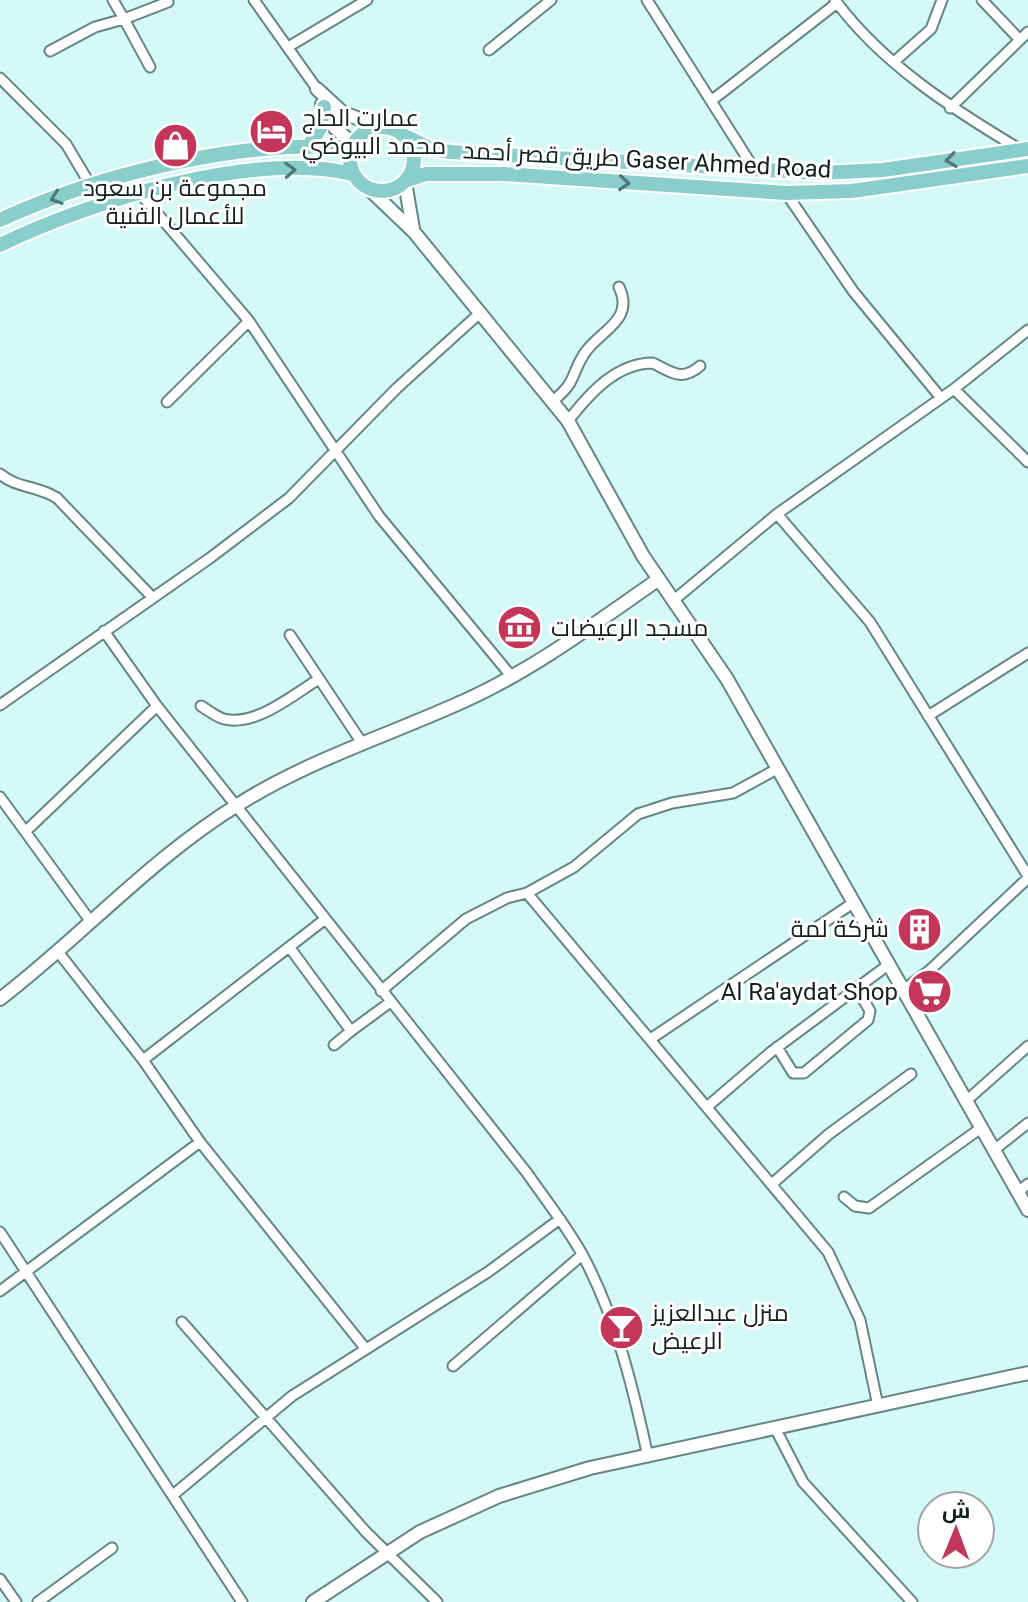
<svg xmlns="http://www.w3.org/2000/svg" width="1028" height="1602" viewBox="0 0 1028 1602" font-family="Roboto,Cairo,sans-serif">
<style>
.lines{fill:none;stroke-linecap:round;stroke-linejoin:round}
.street-casing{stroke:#658684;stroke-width:13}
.secondary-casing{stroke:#658684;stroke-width:16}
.primary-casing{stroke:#fff;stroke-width:18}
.street{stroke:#fff;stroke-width:9}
.secondary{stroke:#fff;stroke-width:12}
.primary{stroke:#8acecb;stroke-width:14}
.oneway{stroke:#4e7775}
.labels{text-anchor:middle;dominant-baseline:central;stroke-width:6;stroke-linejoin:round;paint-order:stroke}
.poi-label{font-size:24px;fill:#12201f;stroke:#fff;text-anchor:start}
.street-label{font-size:24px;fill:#12201f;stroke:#fff}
</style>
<rect width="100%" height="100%" fill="#d5f9f6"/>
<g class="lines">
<defs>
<path id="street" d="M254 0 317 89
M647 0 756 172
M835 0C882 64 954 110 1021 150
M982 0 1020 40
M288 47 367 0
M489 50 551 0
M50 51 95 27 124 19 113 0
M895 61 931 29 942 0
M150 67 124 19 168 2
M0 78 66 144 91 186
M711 101 837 3
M950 108 1028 32
M139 192 249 321 379 516 512 677
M786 193 853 291 941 398
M954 389 1028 462
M553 401C578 380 570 376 584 354 600 330 635 321 619 287
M167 402 249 321
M568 421C589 394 616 363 653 363 671 372 682 382 700 366
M0 474C16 488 39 486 57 498L153 598
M777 514 870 622 1028 876
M674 600 777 514 954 389 1028 330
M104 631 157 706 527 1173C545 1199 566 1225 582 1254 616 1317 633 1387 648 1457
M290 635 362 743
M0 705 210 558 289 498 397 388 481 312
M201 706C208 710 216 717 224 719 256 727 294 694 319 679
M928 716 1028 653
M0 797 91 922
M26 831 157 706
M527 893 828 1252 860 1320 878 1406
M290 948 351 1031 389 1003
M59 953 143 1060 200 1142 365 1348
M381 991 466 919 507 898 527 893 574 867 638 814 672 803 733 793 777 769
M902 991 930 970 1028 878
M652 1038 853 903
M334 1045 351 1031
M777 1047 793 1073H804L868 1020 870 1011 856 987
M143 1060 324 920
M965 1102 1028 1046
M708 1106 771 1052 888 965
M994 1150 1028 1123
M773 1183 829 1134 911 1074
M1018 1192 1028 1184
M844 1197 855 1206 869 1208 981 1128
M0 1232 242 1602
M0 1291 200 1142
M182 1322 366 1532 437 1602
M453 1366 582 1255
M775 1428 803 1482 912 1602
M173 1495 292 1396 488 1272 560 1219
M0 1579 16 1602
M38 1602 112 1548"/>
<path id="secondary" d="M317 89 343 113 379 126
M322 104 335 128 353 144
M405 182 413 229
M368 188 414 232 568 421 643 556 727 679 1028 1210
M0 999C81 937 151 858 239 804 309 760 389 735 464 701 533 670 597 622 659 579
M313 1602 420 1532 499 1496 590 1468 1028 1373"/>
<path id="primary" d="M350 159a32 32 0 1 1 64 0a32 32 0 1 1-64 0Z
M407 137 432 149 451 152 819 173 883 170 1028 149
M309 146 320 128 324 107
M407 180 426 174H504L786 193 852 191 1028 166
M0 220C100 174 241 139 351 148
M0 245C90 201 254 150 353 174"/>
</defs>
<use href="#street" class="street-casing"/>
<use href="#secondary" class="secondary-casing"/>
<use href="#primary" class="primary-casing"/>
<use href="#street" class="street"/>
<use href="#secondary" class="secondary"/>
<use href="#primary" class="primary"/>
</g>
<defs><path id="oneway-chevron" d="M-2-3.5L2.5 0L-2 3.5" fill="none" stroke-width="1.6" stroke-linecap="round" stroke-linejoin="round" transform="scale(2)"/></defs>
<g class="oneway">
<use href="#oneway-chevron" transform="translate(951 160) rotate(172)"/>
<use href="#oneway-chevron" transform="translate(290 170) rotate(-3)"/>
<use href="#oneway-chevron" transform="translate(624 183) rotate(4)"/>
<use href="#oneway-chevron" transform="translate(56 198) rotate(161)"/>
</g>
<defs>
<symbol id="hotel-disc" viewBox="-11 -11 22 22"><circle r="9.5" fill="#c4355a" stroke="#fff"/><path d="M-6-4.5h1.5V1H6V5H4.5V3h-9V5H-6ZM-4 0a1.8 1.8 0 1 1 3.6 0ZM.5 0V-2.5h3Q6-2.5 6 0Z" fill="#fff"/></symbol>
<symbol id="shop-disc" viewBox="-11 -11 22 22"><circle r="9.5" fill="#c4355a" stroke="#fff"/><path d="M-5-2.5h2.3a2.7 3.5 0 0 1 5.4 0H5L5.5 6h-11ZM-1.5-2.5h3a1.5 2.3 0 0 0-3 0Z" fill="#fff"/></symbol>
<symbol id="museum-disc" viewBox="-11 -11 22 22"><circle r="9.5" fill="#c4355a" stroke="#fff"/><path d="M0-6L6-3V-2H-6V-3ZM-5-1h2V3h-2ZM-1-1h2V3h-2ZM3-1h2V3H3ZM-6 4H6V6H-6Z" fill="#fff"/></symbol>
<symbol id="building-disc" viewBox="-11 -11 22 22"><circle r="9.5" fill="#c4355a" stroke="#fff"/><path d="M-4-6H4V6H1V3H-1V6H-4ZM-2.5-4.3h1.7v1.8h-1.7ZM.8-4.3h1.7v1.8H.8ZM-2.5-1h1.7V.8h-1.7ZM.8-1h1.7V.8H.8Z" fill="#fff"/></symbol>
<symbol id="supermarket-disc" viewBox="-11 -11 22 22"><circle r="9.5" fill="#c4355a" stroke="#fff"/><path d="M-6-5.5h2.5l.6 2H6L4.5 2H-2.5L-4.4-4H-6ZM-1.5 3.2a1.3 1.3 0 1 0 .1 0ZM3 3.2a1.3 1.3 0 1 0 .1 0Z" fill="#fff"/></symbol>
<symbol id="bar-disc" viewBox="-11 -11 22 22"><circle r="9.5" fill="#c4355a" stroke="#fff"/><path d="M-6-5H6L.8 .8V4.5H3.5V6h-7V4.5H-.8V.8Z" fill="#fff"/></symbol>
</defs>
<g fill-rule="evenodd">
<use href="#hotel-disc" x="246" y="106" width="51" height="51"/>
<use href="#shop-disc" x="150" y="120" width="51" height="51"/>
<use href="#museum-disc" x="494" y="602" width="51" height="51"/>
<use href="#building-disc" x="894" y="904" width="51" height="51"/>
<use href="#supermarket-disc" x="904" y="966" width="51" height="51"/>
<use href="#bar-disc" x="596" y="1302" width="51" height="51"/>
</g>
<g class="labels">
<g class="poi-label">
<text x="302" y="118">عمارت الحاج<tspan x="302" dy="28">محمد البيوضي</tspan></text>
<text x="175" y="188" text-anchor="middle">مجموعة بن سعود<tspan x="175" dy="28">للأعمال الفنية</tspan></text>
<text x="551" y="628">مسجد الرعيضات</text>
<text x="889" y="929" text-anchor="end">شركة لمة</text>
<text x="898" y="992" text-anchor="end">Al Ra'aydat Shop</text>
<text x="652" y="1313">منزل عبدالعزيز<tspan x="652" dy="28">الرعيض</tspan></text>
</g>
<g class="street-label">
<text transform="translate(647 160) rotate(3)">طريق قصر أحمد Gaser Ahmed Road</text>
</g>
</g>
<g transform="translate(956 1530) rotate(1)"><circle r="38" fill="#ffffff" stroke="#a0a6a5" stroke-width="2"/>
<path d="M0-6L14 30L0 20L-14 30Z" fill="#c4355a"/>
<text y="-12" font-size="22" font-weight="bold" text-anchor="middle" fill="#12201f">ش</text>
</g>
</svg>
